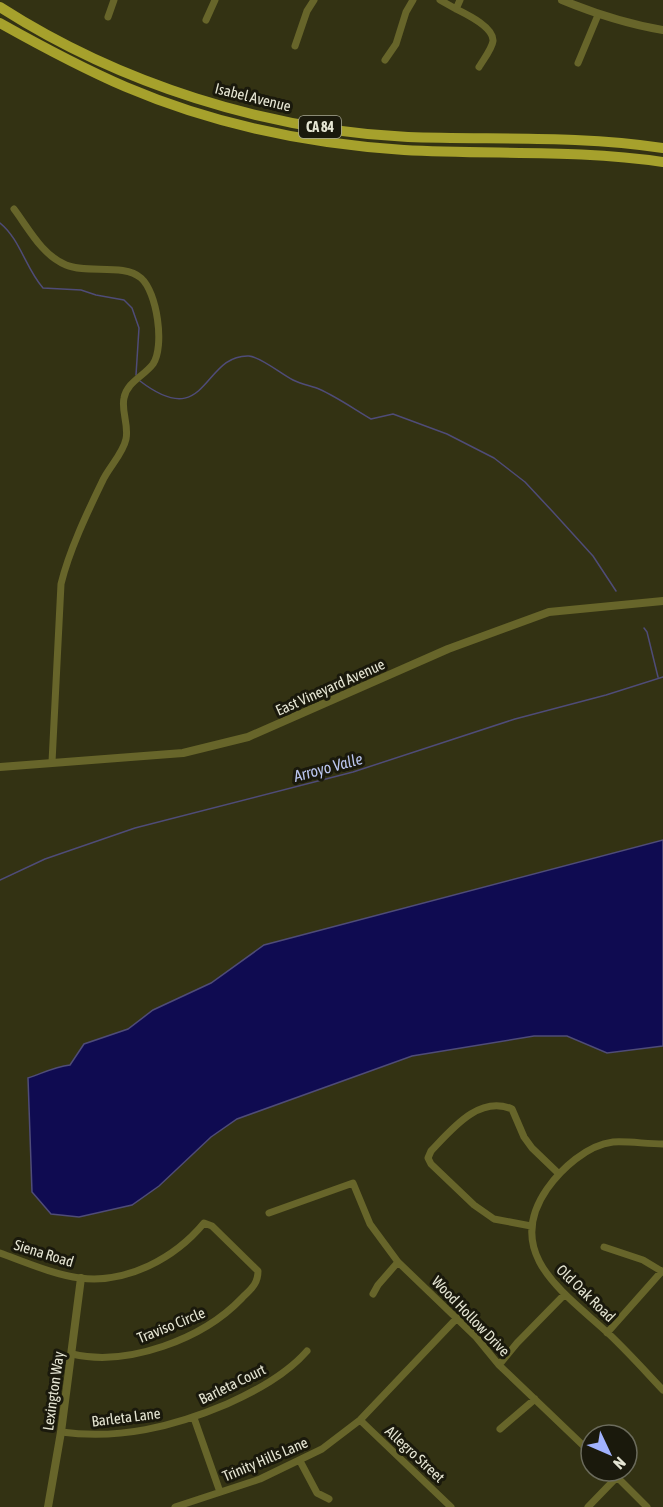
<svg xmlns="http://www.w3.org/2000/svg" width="663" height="1507" viewBox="0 0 663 1507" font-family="'Asap Condensed',sans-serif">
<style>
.water{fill:#0f0b51;stroke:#4f4c78;stroke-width:1.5}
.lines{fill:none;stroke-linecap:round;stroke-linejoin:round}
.stream{stroke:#4f4c78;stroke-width:1.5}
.minor{stroke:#67652a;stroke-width:7}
.tertiary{stroke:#67652a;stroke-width:8}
.trunk{stroke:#a6a12c;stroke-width:10}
.labels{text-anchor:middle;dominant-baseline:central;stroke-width:6;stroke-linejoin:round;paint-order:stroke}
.shield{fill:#1a190c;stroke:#a8a897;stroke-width:1.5}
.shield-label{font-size:14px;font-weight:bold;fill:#e5e5d3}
.street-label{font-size:15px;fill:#e5e5d3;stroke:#1a190c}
.water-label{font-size:16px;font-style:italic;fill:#bbc6ef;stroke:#1a190c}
</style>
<rect width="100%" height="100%" fill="#333213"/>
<path class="water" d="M663 840V1046L607 1053 567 1036H534L412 1056 237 1119 211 1137 159 1186 132 1205 79 1217 51 1214 32 1192 28 1078C43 1073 54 1067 70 1065L84 1044 128 1029 153 1010 211 983 264 945Z"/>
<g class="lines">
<path class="stream" d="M0 223C20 239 26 269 43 288L81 290 96 295 124 300 132 308 139 328 136 375
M140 381C208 433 202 354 249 356 261 357 281 374 293 380 301 384 311 386 319 389 337 397 354 409 371 419L393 414 447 434 494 458 525 482 553 512 593 556 616 591
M644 628 647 632 658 677
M0 880 45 859 135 828 353 772 515 719 606 695 663 677"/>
<path class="minor" d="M440 0 456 9
M460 0 456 9C466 14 494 27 493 41 492 49 483 60 479 67
M108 17 114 0
M206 20 215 0
M295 46 307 11 314 0
M385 60 396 44 406 12 413 0
M578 63 598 15
M14 209C29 229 42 255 66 265 87 274 124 263 141 278 157 292 165 346 153 364 144 376 127 382 124 398 121 411 129 425 126 439 123 454 108 468 102 482 87 513 69 551 61 584L52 762
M663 1144C646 1144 629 1141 613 1142 587 1145 561 1169 547 1189 502 1254 566 1294 609 1334 628 1352 645 1371 663 1390
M269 1213 353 1183 370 1224 398 1262 476 1337 499 1365 591 1453
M531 1226 494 1219 474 1205 431 1164 428 1158 431 1151C452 1129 479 1095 512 1109L524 1137 532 1148 558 1173
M604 1247 643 1260 663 1272
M0 1253C25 1262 55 1275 80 1278 127 1284 175 1258 204 1223L212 1226 258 1271C258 1284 251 1289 242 1298 203 1339 128 1367 72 1354
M373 1294 378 1285 398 1262
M607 1333 662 1271
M499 1365 517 1343 565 1294
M194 1418 220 1492
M360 1420 451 1507
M500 1429 535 1399
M61 1432C119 1440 173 1427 227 1404 256 1391 286 1375 307 1351
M300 1461 317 1493 329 1499
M611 1471 647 1507
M175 1507 260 1479 322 1449 360 1420 457 1318
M588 1507 617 1477"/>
<path class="tertiary" d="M562 0C596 14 627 24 663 30
M0 767 183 753 248 737 448 649 549 612 663 601
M48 1507 61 1432 81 1278"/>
<path class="trunk" d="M0 7C120 84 266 130 408 137 493 140 579 135 663 148
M0 23C41 46 82 68 126 87 213 124 310 144 404 150 490 155 578 149 663 162"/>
</g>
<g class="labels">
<rect class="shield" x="299" y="116" width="42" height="22" rx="4.5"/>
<g class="shield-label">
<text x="320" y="127">CA 84</text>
</g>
<g class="street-label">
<text transform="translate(253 97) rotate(14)">Isabel Avenue</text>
<text transform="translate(330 687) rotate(-24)">East Vineyard Avenue</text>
<text transform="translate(44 1253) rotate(17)">Siena Road</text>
<text transform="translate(586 1293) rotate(44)">Old Oak Road</text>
<text transform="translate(471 1316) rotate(46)">Wood Hollow Drive</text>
<text transform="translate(171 1325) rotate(-22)">Traviso Circle</text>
<text transform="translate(232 1384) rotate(-26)">Barleta Court</text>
<text transform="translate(53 1391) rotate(-82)">Lexington Way</text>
<text transform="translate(126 1417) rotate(-7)">Barleta Lane</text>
<text transform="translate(415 1454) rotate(43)">Allegro Street</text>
<text transform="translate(265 1459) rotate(-23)">Trinity Hills Lane</text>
</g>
<g class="water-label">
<text transform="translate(328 767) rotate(-15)">Arroyo Valle</text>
</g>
</g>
<g transform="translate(609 1453) rotate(134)"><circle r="28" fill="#1a190c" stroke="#6b6b5c" stroke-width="1.5"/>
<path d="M0-4.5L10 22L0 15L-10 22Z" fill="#a1b2fd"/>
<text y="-9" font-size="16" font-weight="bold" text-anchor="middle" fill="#e5e5d3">N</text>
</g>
</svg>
